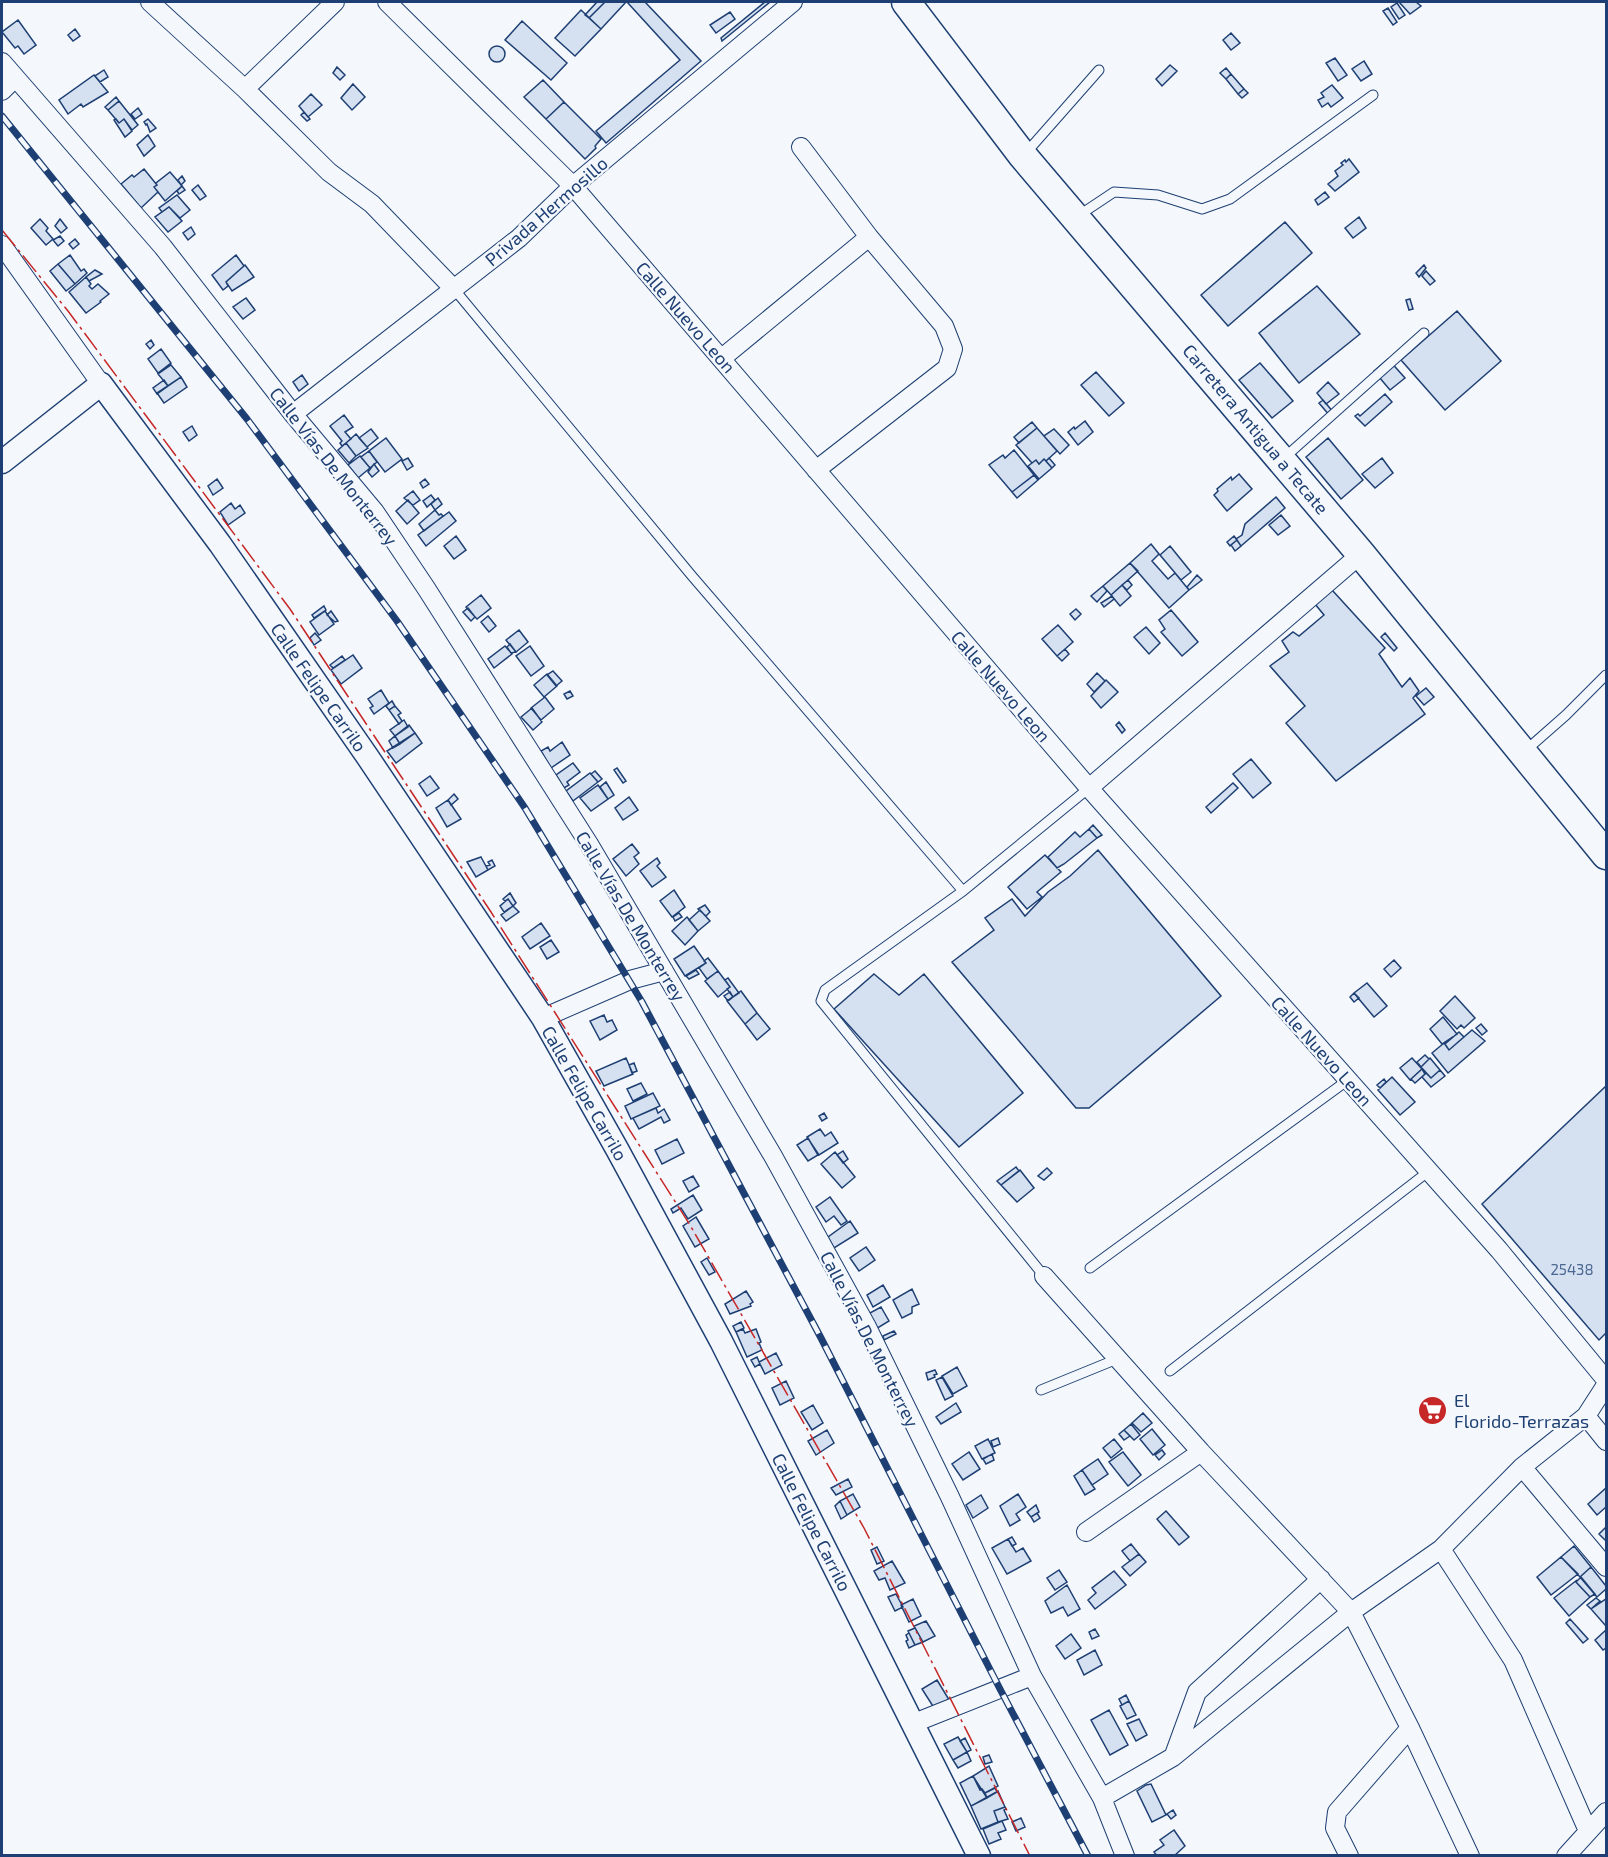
<svg xmlns="http://www.w3.org/2000/svg" width="1608" height="1857" viewBox="0 0 1608 1857" font-family="'Exo 2',sans-serif">
<style>
.building{fill:#d5e0f0;stroke:#1d3f73;stroke-width:1.5}
.lines{fill:none;stroke-linecap:round;stroke-linejoin:round}
.service-casing{stroke:#1d3f73;stroke-width:11}
.minor-casing{stroke:#1d3f73;stroke-width:20}
.tertiary-casing{stroke:#1d3f73;stroke-width:25}
.primary-casing{stroke:#1d3f73;stroke-width:31}
.service{stroke:#f4f7fb;stroke-width:9}
.minor{stroke:#f4f7fb;stroke-width:18}
.tertiary{stroke:#f4f7fb;stroke-width:22}
.primary{stroke:#f4f7fb;stroke-width:28}
.rail-casing{stroke:#1d3f73;stroke-width:7}
.rail{stroke:#f4f7fb;stroke-width:4.5;stroke-dasharray:14;stroke-linecap:butt}
.power{stroke:#c62828;stroke-width:1.5;stroke-dasharray:21 4.5 3 4.5;stroke-linecap:butt}
.labels{text-anchor:middle;dominant-baseline:central;stroke-width:4.5;stroke-linejoin:round;paint-order:stroke}
.number-label{font-size:15px;fill:#4b6792}
.street-label{font-size:18px;fill:#1d3f73;stroke:#f4f7fb}
.poi-label{font-size:18px;fill:#1d3f73;stroke:#f4f7fb;text-anchor:start}
</style>
<rect width="100%" height="100%" fill="#f4f7fb"/>
<path class="building" d="M597 2H605L589 18 585 15Z
M605 2H626L601 29 589 18Z
M627 2H645L701 61 606 143 596 131 680 60Z
M765 2H770L722 41 721 38Z
M1399 2H1416L1421 6 1410 14Z
M1397 3 1405 15 1399 19 1391 7Z
M1388 8 1397 22 1393 25 1383 11Z
M581 10 601 29 575 56 555 38Z
M730 12 735 19 716 33 710 25Z
M18 20 36 45 24 54 18 46 15 48 2 32Z
M522 21 567 63 551 80 505 40Z
M75 29 80 36 73 41 68 35Z
M1231 33 1240 43 1231 50 1223 40Z
M489 54a8 8 0 1 1 16 0a8 8 0 1 1-16 0Z
M1335 58 1347 75 1338 81 1326 63Z
M1364 61 1372 74 1361 81 1352 69Z
M1170 65 1177 71 1162 86 1156 79Z
M337 67 345 75 340 80 333 73Z
M1226 68 1231 74 1226 79 1220 73Z
M104 70 108 77 100 82 95 76Z
M1231 74 1244 89 1238 94 1226 79Z
M94 75 108 92 83 107 81 104 68 114 59 100Z
M543 80 564 102 546 119 524 97Z
M353 84 365 97 352 110 341 98Z
M1332 85 1343 98 1331 107 1328 103 1322 107 1318 100 1324 97 1321 93Z
M1244 89 1248 93 1242 98 1238 94Z
M311 94 322 105 308 117 299 106Z
M116 97 119 101 108 110 105 107Z
M119 101 138 125 132 130 124 119 119 123 108 110Z
M564 102 601 139 595 146 596 148 585 159 546 119Z
M138 108 142 114 135 119 131 114Z
M304 112 310 119 307 121 301 115Z
M116 119 119 123 124 119 132 131 125 137 114 120Z
M148 119 156 128 150 132 147 124 146 125 144 122Z
M148 135 155 146 144 156 137 145Z
M1349 159 1359 172 1335 191 1328 184 1338 176 1335 171 1343 165 1341 163 1345 160 1346 162Z
M144 169 157 185 154 187 158 192 141 208 121 184 132 175 134 177Z
M170 172 182 186 165 201 154 187 157 185 156 183Z
M182 176 185 181 181 185 178 180Z
M198 185 206 196 200 200 192 190Z
M182 186 185 190 179 194 177 191Z
M1325 192 1329 197 1318 205 1315 200Z
M177 195 190 210 180 218 169 207 162 212 159 208Z
M169 207 182 221 168 232 155 217Z
M1359 217 1366 228 1353 238 1345 228Z
M40 219 48 228 46 231 53 239 46 245 31 228Z
M60 219 67 228 61 233 55 226Z
M1285 222 1312 253 1228 326 1201 295Z
M191 227 195 234 188 240 183 233Z
M60 236 64 241 58 246 53 240Z
M75 239 79 244 73 249 69 244Z
M70 255 81 271 84 269 87 273 75 284 58 264Z
M236 255 244 266 226 282 228 286 223 290 212 275Z
M58 264 75 284 66 291 50 271Z
M245 265 254 277 232 291 226 282Z
M1424 265 1426 268 1419 277 1416 273Z
M95 270 102 274 89 281 86 277Z
M1426 271 1435 281 1430 285 1422 276Z
M86 277 91 284 89 286 92 289 98 284 109 294 100 301 101 302 86 313 69 292Z
M1317 286 1360 334 1299 383 1259 333Z
M246 298 255 310 243 319 233 307Z
M1410 299 1413 309 1409 310 1406 300Z
M1457 311 1501 361 1445 410 1401 360Z
M151 340 154 345 150 349 146 344Z
M161 349 171 363 158 373 148 359Z
M1388 359 1405 378 1390 390 1374 371Z
M1260 363 1293 401 1272 418 1239 380Z
M171 365 181 377 168 386 158 374Z
M1096 372 1124 403 1109 416 1081 385Z
M302 375 308 384 299 391 293 382Z
M181 377 187 387 164 403 157 393Z
M164 380 168 386 157 394 153 388Z
M1328 382 1339 394 1326 404 1317 393Z
M1385 394 1392 402 1365 426 1355 416 1358 414 1360 416Z
M1323 400 1334 413 1330 416 1319 403Z
M344 415 353 427 345 432 351 439 342 446 340 443 342 441 330 426Z
M1085 421 1093 432 1078 445 1068 432 1074 427 1075 429Z
M1032 422 1037 428 1019 443 1014 437Z
M192 426 197 435 189 441 183 432Z
M1037 428 1057 451 1046 461 1044 459 1039 464 1036 460 1032 463 1016 445Z
M371 429 378 438 367 447 359 438Z
M1054 429 1069 445 1060 454 1044 436Z
M356 434 368 448 356 456 346 443Z
M386 438 402 459 385 472 369 451Z
M1328 438 1363 480 1341 499 1306 457Z
M346 443 356 456 349 463 338 450Z
M1014 450 1034 475 1012 492 989 465 1003 455 1005 458Z
M369 451 377 462 370 468 361 457Z
M360 456 370 468 358 478 348 465Z
M408 458 413 466 407 470 402 461Z
M1049 458 1055 465 1052 468 1046 461Z
M1382 458 1393 473 1375 488 1362 474Z
M1044 459 1052 468 1039 479 1028 466 1036 460 1039 464Z
M374 464 379 471 372 477 368 472Z
M1239 474 1252 489 1227 511 1214 495 1218 491 1217 489 1231 477 1232 480Z
M1034 475 1038 480 1017 498 1012 492Z
M217 479 223 488 213 495 208 486Z
M425 479 429 484 423 488 420 483Z
M413 491 420 500 413 505 404 498Z
M431 495 435 500 427 507 423 501Z
M1276 497 1285 508 1241 546 1236 539 1242 535 1245 524Z
M438 498 442 504 435 510 431 504Z
M408 500 419 513 407 524 396 511Z
M231 503 235 509 240 505 245 513 228 525 220 512Z
M435 510 439 515 441 514 443 516 424 531 419 524Z
M449 512 456 521 426 546 418 535Z
M1281 515 1290 526 1278 535 1269 525Z
M456 536 466 550 454 559 444 546Z
M1234 536 1237 540 1230 546 1227 542Z
M1237 540 1241 546 1235 551 1231 545Z
M1151 544 1159 554 1152 561 1168 579 1175 573 1189 590 1169 608 1130 563Z
M1170 546 1191 572 1181 580 1160 555Z
M1130 563 1138 571 1111 595 1103 586Z
M1197 575 1202 580 1189 590 1187 587Z
M1128 580 1132 585 1127 590 1122 585Z
M1122 585 1131 596 1120 606 1111 595Z
M1103 586 1107 591 1097 602 1091 596Z
M1332 590 1385 648 1379 654 1402 687 1410 678 1419 691 1413 698 1425 714 1336 781 1286 723 1305 706 1270 666 1289 652 1282 641 1293 632 1299 636 1324 615 1315 604Z
M481 595 491 608 477 619 466 607Z
M1112 596 1114 599 1104 607 1101 603Z
M324 606 326 610 314 618 312 615Z
M468 608 475 617 471 621 463 612Z
M1076 609 1081 614 1075 620 1070 614Z
M1171 610 1198 642 1182 656 1161 632 1165 629 1159 620Z
M325 611 334 624 319 635 310 622Z
M331 611 338 621 335 622 327 615Z
M488 616 496 626 489 632 481 622Z
M1058 625 1073 642 1057 656 1042 639Z
M1146 627 1160 643 1149 654 1134 637Z
M519 630 528 642 516 652 506 640Z
M315 633 321 640 314 645 310 638Z
M1385 633 1397 648 1394 651 1381 637Z
M510 644 516 652 511 653 507 647Z
M505 646 512 654 494 668 488 659Z
M530 646 544 666 531 676 516 656Z
M1065 649 1069 654 1062 661 1057 656Z
M353 655 362 668 341 684 331 670Z
M342 656 345 660 333 668 330 665Z
M553 671 562 681 556 686 547 675Z
M1097 673 1105 681 1094 692 1087 684Z
M547 674 557 686 544 697 534 685Z
M1106 680 1118 692 1101 708 1091 696Z
M1426 688 1434 697 1424 705 1416 696Z
M381 690 389 703 374 714 370 708 373 706 368 699Z
M570 691 573 696 567 699 564 694Z
M545 697 554 709 541 720 531 708Z
M392 701 395 706 389 710 386 706Z
M395 706 401 713 398 715 402 721 399 724 389 710Z
M532 708 542 722 533 730 521 717Z
M404 720 408 727 395 736 390 730Z
M1119 722 1125 730 1122 733 1116 725Z
M409 725 415 733 400 744 395 736Z
M415 733 422 743 396 763 387 751Z
M395 736 400 744 393 748 389 741Z
M562 742 570 755 551 768 541 751 548 747 550 751Z
M1251 759 1271 783 1253 798 1233 774Z
M573 763 580 772 567 782 569 785 564 788 556 775Z
M617 768 626 781 623 783 614 770Z
M595 771 602 779 598 782 591 774Z
M590 773 598 782 573 801 566 791Z
M430 776 439 788 427 796 419 784Z
M606 782 614 795 608 799 600 787Z
M1233 783 1238 788 1211 813 1206 807Z
M598 785 608 799 591 811 580 798Z
M454 794 458 799 451 805 448 800Z
M629 797 638 810 623 820 615 808Z
M448 800 461 819 447 827 436 808Z
M1093 825 1102 835 1097 838 1089 829Z
M1089 829 1097 838 1064 864 1057 868 1048 857 1075 832 1080 837Z
M632 844 639 853 634 857 639 864 626 876 613 859Z
M1098 850 1221 996 1089 1108H1076L952 962 994 930 985 918 1012 899 1025 916 1048 892 1070 876Z
M1045 855 1061 872 1037 892 1042 897 1027 909 1008 887Z
M481 857 488 870 476 877 467 862Z
M657 858 660 863 657 866 666 877 652 887 640 871Z
M492 860 495 866 488 870 486 866 490 865 488 862Z
M674 890 685 907 672 917 660 901Z
M510 893 516 903 513 906 508 899 505 901 503 899Z
M508 899 513 906 504 912 500 906Z
M705 905 710 912 706 916 698 909Z
M513 906 519 912 506 921 501 915Z
M700 910 710 921 698 931 689 920Z
M679 913 682 917 675 921 673 917Z
M687 917 698 931 685 945 672 931Z
M541 923 550 936 530 949 522 937Z
M551 940 559 952 547 959 540 947Z
M694 946 706 963 685 976 674 959Z
M708 958 718 971 707 979 699 968 706 963 704 961Z
M1394 960 1401 968 1391 977 1384 969Z
M696 970 699 974 689 979 686 976Z
M718 971 730 987 718 997 705 981Z
M874 974 899 995 924 974 1023 1093 959 1147 834 1009Z
M728 978 739 993 733 997 727 989 730 987 725 980Z
M1367 983 1387 1006 1374 1017 1354 993Z
M741 991 757 1013 745 1024 727 1001Z
M730 992 733 997 728 1001 724 996Z
M1354 993 1359 998 1354 1002 1350 997Z
M1455 996 1475 1018 1464 1028 1461 1025 1457 1029 1440 1011Z
M757 1013 770 1029 757 1040 745 1024Z
M604 1015 607 1022 612 1020 617 1030 600 1040 590 1021Z
M1443 1017 1457 1034 1442 1044 1430 1029Z
M1481 1024 1487 1031 1482 1035 1476 1028Z
M1472 1030 1485 1041 1448 1073 1432 1053 1444 1043 1449 1050Z
M1459 1032 1464 1037 1449 1050 1445 1044Z
M1425 1055 1429 1059 1421 1067 1417 1062Z
M626 1058 633 1074 604 1086 596 1071Z
M1412 1058 1422 1069 1410 1080 1400 1068Z
M1430 1058 1440 1070 1431 1078 1421 1067Z
M634 1063 637 1071 632 1073 629 1065Z
M1422 1069 1425 1074 1415 1083 1411 1079Z
M1440 1070 1445 1076 1431 1087 1422 1077 1426 1073 1431 1078Z
M1392 1077 1415 1102 1400 1115 1378 1090Z
M1384 1079 1386 1082 1380 1088 1377 1085Z
M641 1083 647 1094 633 1101 627 1089Z
M1606 1086V1333L1599 1340 1482 1204Z
M653 1093 660 1106 631 1119 625 1106Z
M656 1108 658 1113 664 1109 670 1120 664 1123 661 1117 639 1129 633 1118Z
M824 1113 827 1118 822 1121 819 1116Z
M820 1129 825 1136 831 1132 838 1143 819 1155 807 1137Z
M808 1138 818 1155 808 1161 797 1145Z
M677 1139 684 1153 662 1164 655 1150Z
M843 1151 848 1159 843 1163 837 1155Z
M835 1152 855 1177 842 1188 821 1164Z
M1016 1167 1019 1171 1005 1182 1001 1185 997 1181Z
M1047 1168 1052 1173 1044 1180 1038 1176Z
M1020 1170 1034 1188 1017 1202 1001 1185Z
M693 1176 699 1186 689 1192 683 1181Z
M693 1195 702 1210 688 1219 681 1208 673 1213 671 1209Z
M830 1197 847 1221 841 1225 834 1216 826 1222 816 1207Z
M696 1217 709 1239 695 1247 683 1226Z
M850 1221 858 1233 834 1248 828 1237Z
M866 1247 875 1260 859 1271 850 1258Z
M707 1258 715 1272 709 1275 701 1262Z
M883 1285 890 1297 873 1307 867 1295Z
M912 1289 919 1304 912 1307V1313L902 1318 893 1300Z
M746 1291 753 1302 750 1304 751 1306 730 1314 725 1304Z
M881 1307 889 1321 876 1329 868 1314Z
M741 1322 744 1328 736 1332 733 1326Z
M743 1329 745 1333 756 1329 761 1342 759 1343 762 1350 747 1357 736 1332Z
M894 1331 896 1334 884 1340 883 1336Z
M776 1353 782 1365 765 1374 759 1362Z
M757 1357 760 1364 755 1367 751 1360Z
M957 1367 967 1386 953 1394 942 1376Z
M935 1370 937 1374 934 1375 935 1377 928 1380 926 1373Z
M942 1377 953 1396 945 1400 936 1380Z
M786 1381 794 1398 780 1405 772 1388Z
M956 1403 961 1412 941 1424 936 1417Z
M813 1405 823 1423 812 1430 801 1412Z
M1143 1413 1152 1423 1141 1432 1132 1423Z
M1131 1424 1140 1435 1134 1440 1124 1430Z
M1152 1429 1165 1445 1153 1455 1140 1439Z
M827 1430 834 1443 816 1455 808 1441Z
M1124 1430 1130 1436 1124 1440 1119 1434Z
M998 1438 1000 1444 993 1447 991 1441Z
M988 1439 995 1453 982 1459 975 1446Z
M1114 1439 1122 1449 1111 1458 1103 1448Z
M1162 1450 1165 1454 1159 1460 1155 1455Z
M969 1452 980 1469 963 1480 952 1464Z
M1123 1452 1141 1475 1128 1486 1109 1462Z
M992 1454 994 1460 986 1464 983 1459Z
M1098 1459 1108 1474 1092 1485 1082 1470Z
M1082 1470 1095 1489 1085 1495 1074 1476Z
M848 1479 852 1487 836 1495 831 1488Z
M1606 1488V1507L1597 1515 1588 1504Z
M853 1494 860 1507 847 1515 840 1501Z
M1018 1494 1026 1507 1016 1514 1020 1520 1010 1526 1000 1506Z
M981 1495 988 1508 973 1518 966 1505Z
M840 1501 847 1515 841 1519 835 1506Z
M1036 1505 1039 1512 1031 1517 1027 1512Z
M1166 1511 1189 1537 1179 1545 1157 1519Z
M1037 1513 1040 1518 1034 1522 1031 1517Z
M1606 1527V1541L1599 1534Z
M1012 1537 1016 1544 1012 1546 1008 1539Z
M1008 1539 1016 1552 1023 1548 1031 1561 1007 1574 992 1548Z
M1131 1544 1139 1554 1130 1561 1122 1551Z
M1574 1546 1591 1567 1580 1577 1561 1557Z
M877 1547 884 1561 877 1564 871 1550Z
M1139 1554 1146 1562 1130 1576 1122 1567Z
M1561 1557 1578 1574 1551 1595 1537 1577Z
M892 1561 905 1583 890 1590 885 1578 879 1580 874 1571Z
M1591 1567 1606 1586V1589L1597 1597 1580 1577Z
M1059 1570 1067 1582 1055 1590 1047 1578Z
M1114 1571 1126 1585 1095 1609 1088 1600 1096 1593 1092 1588Z
M1581 1577 1595 1594 1590 1597 1576 1582Z
M1577 1580 1576 1582 1590 1597 1569 1616 1554 1598Z
M1067 1585 1080 1609 1068 1616 1063 1607 1051 1613 1045 1601Z
M896 1594 903 1607 895 1611 888 1597Z
M1596 1598 1600 1601 1591 1609 1587 1605Z
M913 1599 921 1616 909 1622 901 1605Z
M1606 1599V1624L1605 1625 1591 1609Z
M1570 1619 1588 1639 1583 1643 1566 1623Z
M926 1621 935 1636 923 1642 914 1626Z
M915 1628 923 1642 915 1645 908 1631Z
M1095 1629 1099 1636 1092 1639 1089 1632Z
M1606 1630V1648L1603 1650 1595 1640Z
M909 1633 915 1645 909 1648 906 1641 908 1640 906 1635Z
M1071 1634 1081 1648 1065 1659 1056 1646Z
M1095 1650 1102 1665 1084 1675 1077 1660Z
M937 1680 951 1703 936 1711 922 1689Z
M1126 1695 1129 1701 1122 1705 1119 1699Z
M1129 1701 1136 1715 1127 1719 1120 1706Z
M1109 1710 1128 1745 1110 1755 1091 1720Z
M1139 1719 1147 1735 1136 1741 1127 1724Z
M958 1737 967 1752 953 1760 944 1744Z
M965 1738 971 1750 967 1752 960 1741Z
M967 1752 971 1761 958 1768 953 1760Z
M989 1755 992 1762 985 1764 983 1757Z
M989 1766 998 1786 985 1793 982 1789 980 1790 973 1776Z
M973 1776 987 1798 971 1806 960 1783Z
M1151 1784 1166 1815 1152 1822 1137 1791 1146 1785Z
M995 1788 997 1792 987 1798 985 1793Z
M998 1791 1005 1807 994 1811 998 1822 981 1829 971 1806Z
M1005 1807 1006 1809 1004 1810 1008 1819 998 1822 994 1811Z
M1173 1810 1176 1815 1171 1819 1167 1814Z
M1021 1818 1025 1827 1016 1831 1012 1822Z
M1002 1821 1006 1830 998 1833 1001 1839 989 1844 983 1829Z
M1174 1830 1185 1846 1174 1856H1157L1154 1852 1164 1845 1160 1840Z"/>
<g class="lines">
<defs>
<path id="service" d="M1025 154 1099 70
M1078 216 1114 192 1158 195 1202 209 1230 199 1373 95
M454 289 692 576 963 891
M1284 458 1424 333
M1525 751 1566 715 1606 675
M1090 1268 1348 1080
M1044 1276 821 1001 825 990 963 891 1089 788
M1170 1371 1429 1171
M1041 1390 1117 1359"/>
<path id="minor" d="M150 2 245 89
M335 2 245 89 329 172 372 204 454 289
M387 2 573 186 1089 788 1499 1250 1606 1380
M2 62 163 247 293 414 375 512 426 588 589 844 773 1156 866 1325 950 1497 1032 1676 1102 1798 1125 1856
M2 91 15 78
M801 147 869 237 944 326 953 349 947 368 816 470
M2 245 101 384
M722 358 869 237
M293 414 519 238 573 186 793 2
M1089 788 1361 554
M543 1018 630 980 664 971
M1044 1276 1201 1452 1351 1612 1410 1728 1470 1856
M1586 1416 1606 1441
M1522 1467 1606 1567
M1086 1532 1201 1452
M1441 1549 1513 1660 1588 1831
M914 1723 1032 1676
M1174 1755 1197 1692 1321 1579
M1102 1798 1173 1757 1351 1612 1441 1549 1522 1467 1586 1416 1606 1385
M1349 1856 1335 1828 1337 1812 1410 1728
M1566 1856 1606 1812"/>
<path id="tertiary" d="M2 462 101 384 220 544 367 756 543 1018 617 1149 721 1341 979 1856"/>
<path id="primary" d="M906 2 1023 156 1361 554 1606 855"/>
</defs>
<use href="#service" class="service-casing"/>
<use href="#minor" class="minor-casing"/>
<use href="#tertiary" class="tertiary-casing"/>
<use href="#primary" class="primary-casing"/>
<use href="#service" class="service"/>
<use href="#minor" class="minor"/>
<use href="#tertiary" class="tertiary"/>
<use href="#primary" class="primary"/>
<defs>
<path id="rail" d="M2 116 247 419 397 621 525 808 642 1002 821 1338 1000 1689 1088 1856"/>
</defs>
<use href="#rail" class="rail-casing"/>
<use href="#rail" class="rail"/>
<path class="power" d="M2 230 68 311 290 609 491 912 690 1225 864 1528 1030 1856"/>
</g>
<defs>
<symbol id="supermarket-disc" viewBox="-11 -11 22 22"><circle r="9.5" fill="#c62828" stroke="#f4f7fb"/><path d="M-6-5.5h2.5l.6 2H6L4.5 2H-2.5L-4.4-4H-6ZM-1.5 3.2a1.3 1.3 0 1 0 .1 0ZM3 3.2a1.3 1.3 0 1 0 .1 0Z" fill="#fff"/></symbol>
</defs>
<g fill-rule="evenodd">
<use href="#supermarket-disc" x="1416" y="1394" width="33" height="33"/>
</g>
<g class="labels">
<g class="number-label">
<text x="1572" y="1269">25438</text>
</g>
<g class="street-label">
<text transform="translate(546 211) rotate(-41)">Privada Hermosillo</text>
<text transform="translate(686 317) rotate(49)">Calle Nuevo Leon</text>
<text transform="translate(1256 429) rotate(50)">Carretera Antigua a Tecate</text>
<text transform="translate(334 466) rotate(52)">Calle Vías De Monterrey</text>
<text transform="translate(1001 686) rotate(49)">Calle Nuevo Leon</text>
<text transform="translate(319 687) rotate(55)">Calle Felipe Carrilo</text>
<text transform="translate(631 916) rotate(59)">Calle Vías De Monterrey</text>
<text transform="translate(1322 1051) rotate(48)">Calle Nuevo Leon</text>
<text transform="translate(585 1093) rotate(60)">Calle Felipe Carrilo</text>
<text transform="translate(870 1339) rotate(63)">Calle Vías De Monterrey</text>
<text transform="translate(812 1522) rotate(63)">Calle Felipe Carrilo</text>
</g>
<g class="poi-label">
<text x="1454" y="1400">El<tspan x="1454" dy="21">Florido-Terrazas</tspan></text>
</g>
</g>
<rect width="1608" height="1857" fill="none" stroke="#1d3f73" stroke-width="6"/>
</svg>
